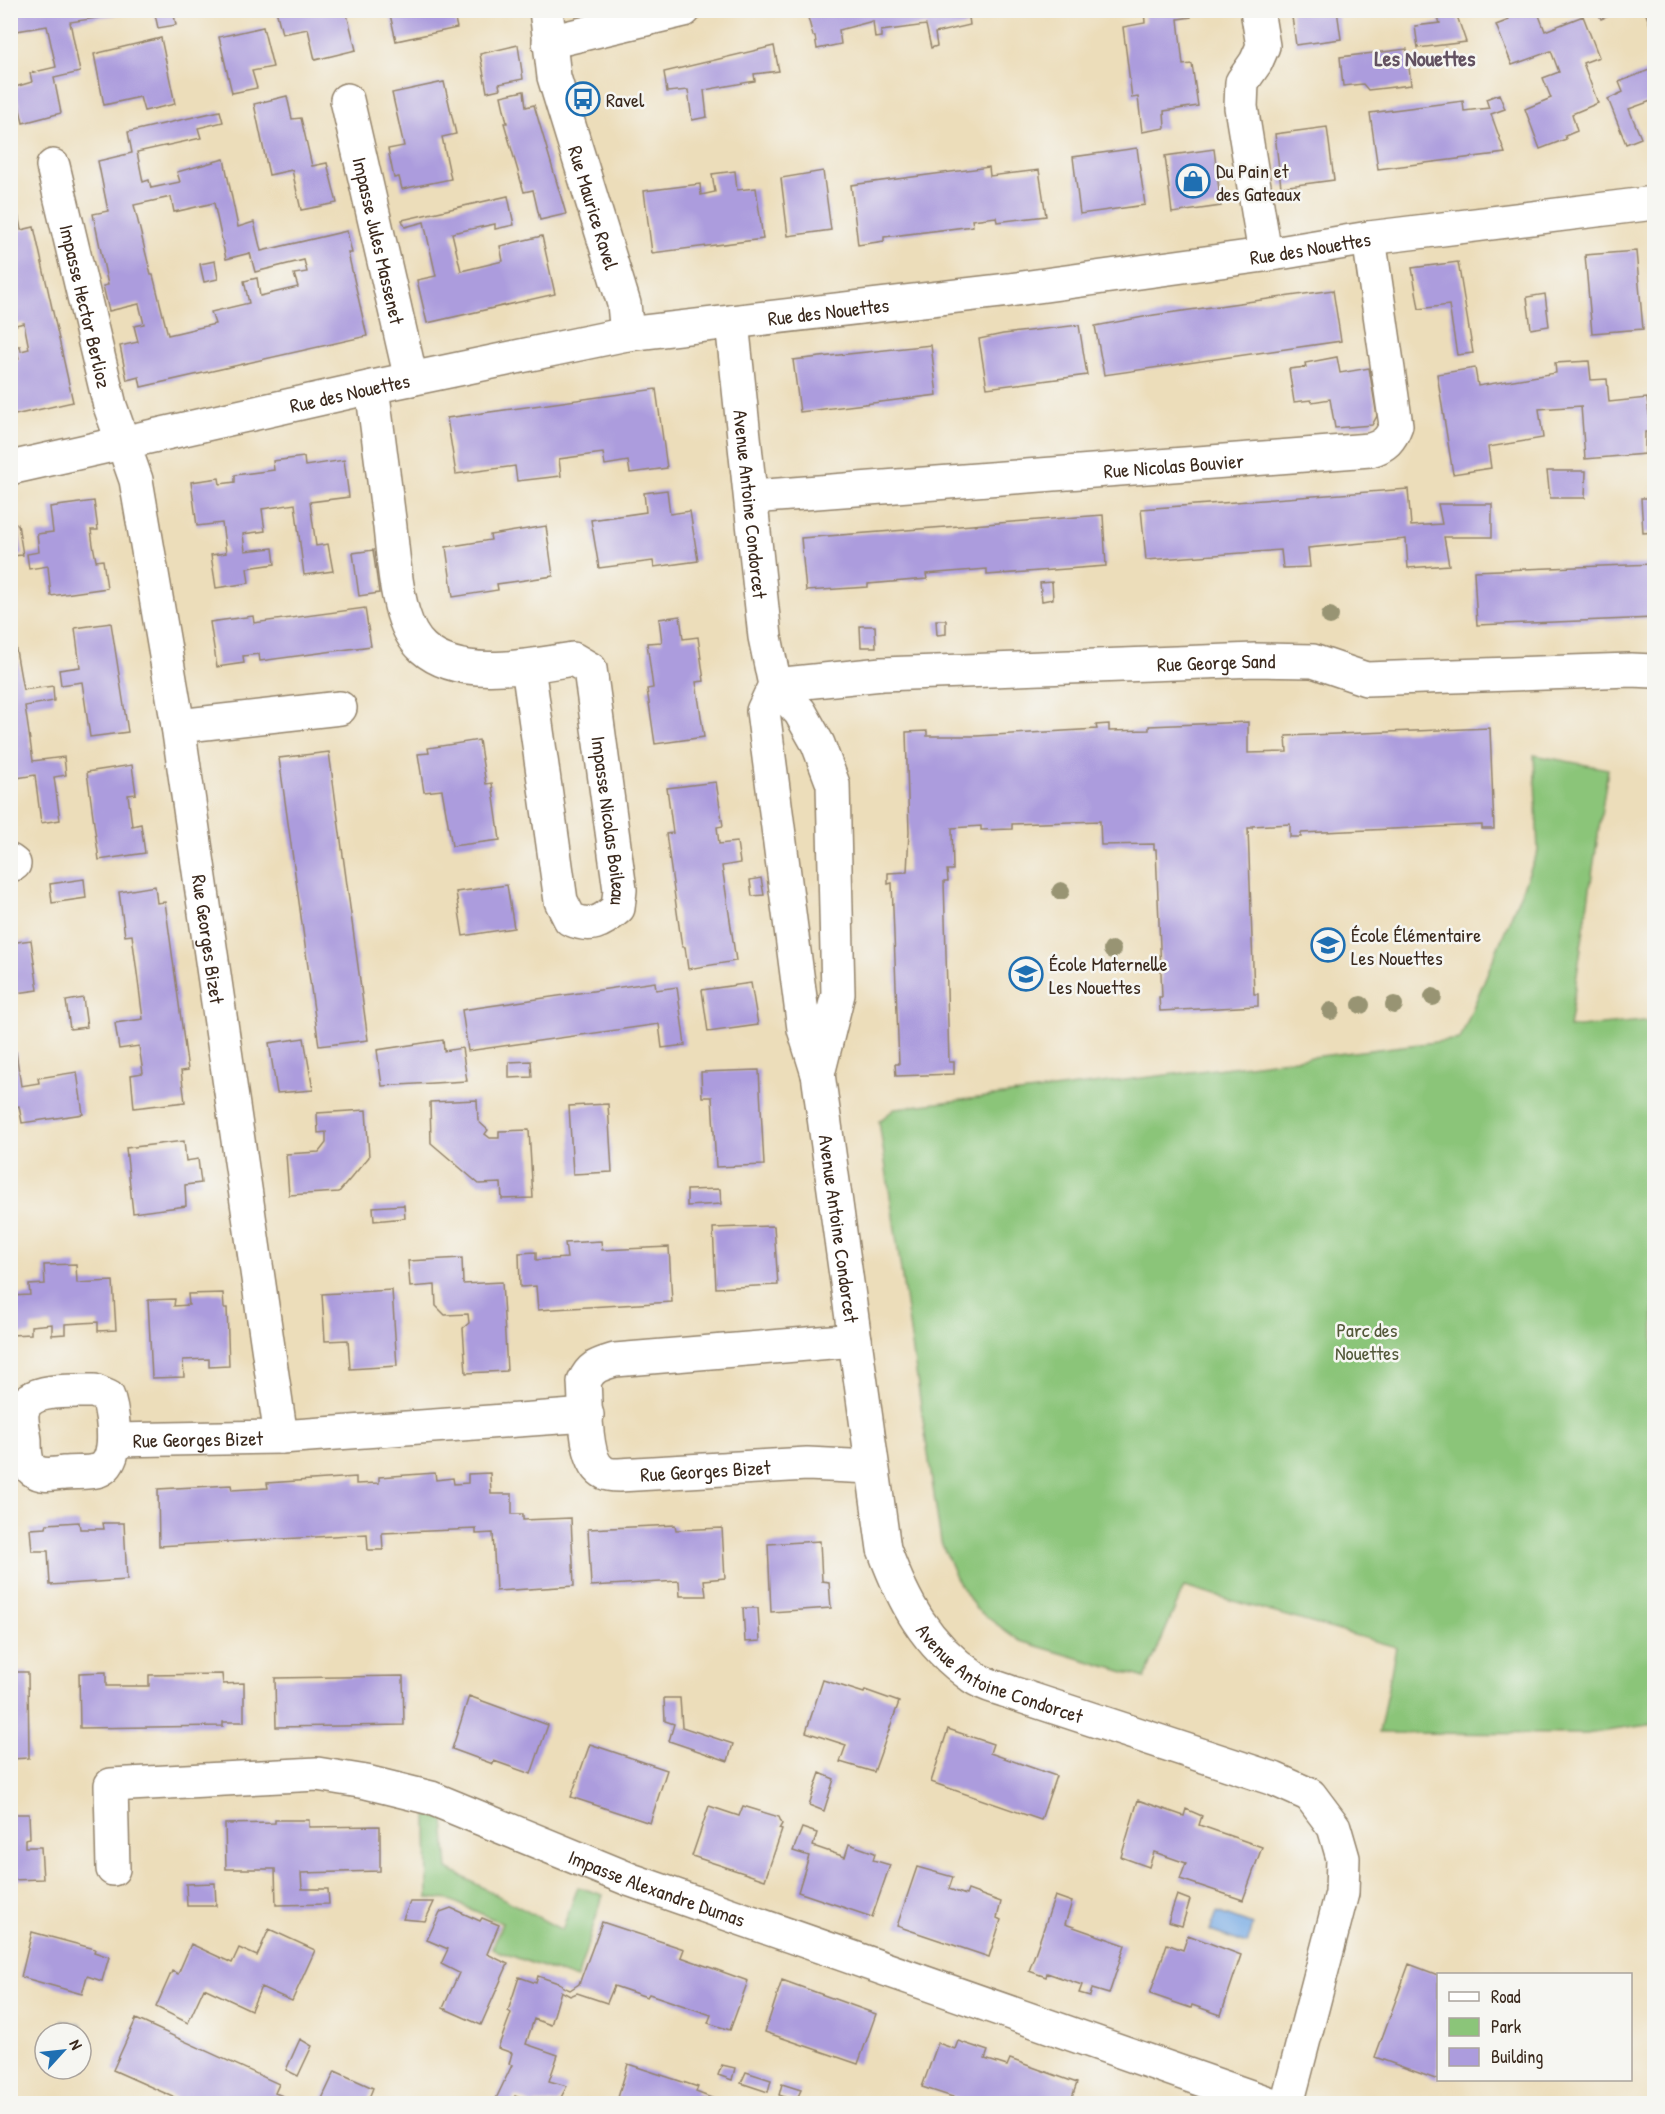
<svg xmlns="http://www.w3.org/2000/svg" width="1665" height="2114" viewBox="0 0 1665 2114" font-family="'Patrick Hand',sans-serif">
<style>
.green{fill:#8bc579;stroke:#63784c;stroke-width:1.5}
.water{fill:#79ace5;stroke:#5a6b82;stroke-width:1.5}
.building{fill:#ac9cdd;fill-rule:evenodd}
.lines{fill:none;stroke-linecap:round;stroke-linejoin:round}
.street-casing{stroke:#94846c;stroke-width:36}
.secondary-casing{stroke:#94846c;stroke-width:36}
.street{stroke:#fff;stroke-width:33}
.secondary{stroke:#fff;stroke-width:33}
.tree{fill:#989473}
.labels{text-anchor:middle;dominant-baseline:central;stroke-width:5;stroke-linejoin:round;paint-order:stroke}
.poi-label{font-size:20px;fill:#3b2a1e;stroke:#f6f6f2;text-anchor:start}
.street-label{font-size:20px;fill:#3b2a1e;stroke:#f6f6f2}
.park-label{font-size:20px;fill:#535839;stroke:#f6f6f2}
.quarter-label{font-size:22px;font-weight:bold;fill:#635261;stroke:#f6f6f2}
</style>
<rect width="100%" height="100%" fill="#f6f6f2"/>
<filter id="ink" filterUnits="userSpaceOnUse"><feTurbulence type="fractalNoise" baseFrequency=".0167" numOctaves="2"/><feDisplacementMap in="SourceGraphic" scale="12" xChannelSelector="R" yChannelSelector="G"/><feConvolveMatrix kernelMatrix="1 2 1 2 8 2 1 2 1" color-interpolation-filters="sRGB"/></filter>
<filter id="wash" filterUnits="userSpaceOnUse"><feTurbulence type="fractalNoise" baseFrequency=".008" numOctaves="4" result="noise"/><feDisplacementMap in="SourceGraphic" scale="24" xChannelSelector="R" yChannelSelector="G"/><feGaussianBlur stdDeviation="1.35" result="paint"/><feColorMatrix in="noise" values="0 0 0 0 0 0 0 0 0 0 0 0 0 0 0 0 0 1.4 0 .05"/><feComposite in="paint" operator="in"/></filter>
<g filter="url(#wash)">
<rect width="100%" height="100%" fill="#ecddba"/>
<path class="green" d="M1534 755 1608 769 1569 1028 1654 1020V1724L1586 1734 1379 1733 1396 1647 1184 1587 1145 1678 1020 1641 976 1609 956 1578 941 1542 879 1121 896 1108 1460 1039 1538 851Z
M427 1815 444 1819 448 1869 562 1930 578 1887 603 1895 577 1979 492 1949 502 1923 450 1900 428 1898Z"/>
<path class="water" d="M1217 1912 1253 1925 1247 1944 1210 1931Z
M62 2020 82 2025 79 2033H59Z"/>
<g id="blocks">
<path class="building" d="M10 10H135L136 12 70 22 80 72 54 78 61 113 23 123 15 87 32 82 30 73 56 67 47 26 10 32Z
M154 10H173L176 25 158 28Z
M276 10H346L356 50 315 60 308 29 282 34Z
M389 10H453L457 28 396 41Z
M806 10H968L970 25 935 33 937 46 931 48 926 25 881 31V37L875 38 873 21 839 30 841 44 817 49 815 36H813Z
M1144 10H1190L1191 17 1178 19 1183 65 1192 64 1198 106 1164 111 1165 128 1142 132 1138 97 1132 98 1123 27 1145 23Z
M1291 10H1337L1341 39 1296 45Z
M1435 10H1455L1466 42 1418 48 1415 26 1440 23Z
M1505 10H1537L1545 31 1583 16 1599 57 1583 63 1598 103 1572 114 1577 131 1565 136 1566 139 1540 149 1525 109 1551 98 1543 78 1559 72 1551 51 1512 65 1496 25 1509 20Z
M1597 10H1615L1616 13 1601 19Z
M1654 10V36L1646 14Z
M263 27 273 67 252 71 257 88 232 93 219 37Z
M161 38 175 104 144 111 140 97 104 105 94 54Z
M518 45 523 79 499 84 500 89 487 92 480 54Z
M774 46 779 71 754 74 755 81 704 90 707 117 692 120 688 90 667 92 664 72Z
M1407 49 1411 85 1368 90 1363 84 1343 86 1340 57Z
M1654 68V111L1651 101 1629 109 1641 138 1626 144 1608 99 1623 92 1619 82Z
M444 82 456 134 442 137 451 179 402 189 399 177 394 178 388 149 404 146 392 93Z
M524 91 526 107 534 105 566 214 540 220 533 190 524 192 504 123H507L501 96Z
M1499 94 1505 109 1491 114 1505 153 1378 169 1370 113 1463 101 1464 111 1489 108 1486 99Z
M287 96 292 119 301 118 312 166 327 163 337 203 301 210 292 170 269 175 254 104Z
M220 111 223 122 198 128 201 138 137 152 143 182 149 180 151 188 180 182 177 172 224 159 238 227 254 222 261 251 347 231 352 253H348L367 336 141 387 139 377 127 380 120 346 138 342 134 326 144 324 139 304 109 311 103 286 108 285 93 214 108 211 98 161 132 153 128 132ZM171 197 174 212 214 203 226 259 250 253 255 272 304 260 307 272 294 274 298 287 260 296 257 278 244 281 249 303 211 312 215 324 168 335 153 275H151L134 205Z
M1327 127 1334 180 1281 187 1275 134Z
M1137 148 1145 205 1080 214 1073 157Z
M1214 149 1221 206 1172 213 1165 156Z
M989 167 990 176 1039 170 1046 216 997 222 996 217 972 220 973 226 884 237V241L858 245 851 185Z
M735 171 737 190 756 188 763 239 652 253 644 191 700 184 701 195 715 192 712 174Z
M823 171 831 230 788 236 781 178Z
M508 196 514 225 495 229V224L452 233 461 271 503 261 500 246 542 236 555 294 427 323 417 280 436 276 424 222 405 227 402 220Z
M10 203H16L21 230 34 227 73 402 10 416V361L19 359 16 346H20L21 351 29 349 24 323 12 326 10 324Z
M1636 251 1643 329 1592 333 1585 255Z
M215 261 218 279 204 282 200 264Z
M1458 262 1473 353 1457 355 1449 305 1419 309 1412 268Z
M1333 290 1341 341 1104 375 1095 326 1154 315Z
M1545 294 1549 326 1531 329 1527 297Z
M1079 325 1087 375 987 388 979 339 1003 334Z
M931 345 937 395 800 412 793 360Z
M1337 357 1340 373 1369 368 1377 416 1372 425 1335 428 1330 399 1312 402 1311 400 1294 402 1289 369 1306 367 1305 363Z
M1589 361 1591 380 1607 379 1609 402 1647 398 1650 422 1653 421 1654 428 1650 432H1645V454L1585 459 1581 406 1539 409 1543 438 1488 447 1491 468 1453 474 1437 374 1475 368 1478 386 1556 373 1555 363Z
M656 389 667 468 630 473 628 461 605 465 603 453 559 459 561 476 517 481 515 466 456 474 447 418Z
M304 457 305 466 344 460 349 497 310 502 316 546 328 544 333 571 304 575 295 504 262 509 265 531 243 534 245 551 273 548 275 564 247 568 249 583 216 588 211 555 226 553 222 523 197 526 191 482 219 478 220 484 235 482V475L274 470 273 461Z
M1547 471H1586L1585 498H1550Z
M1408 489 1411 526 1442 524 1438 504H1492V537H1444L1449 565 1408 568 1406 539 1308 548 1310 567 1283 568 1281 550 1146 560 1141 509Z
M667 490 670 514 690 511 698 561 654 567 653 561 599 568 591 520 646 512 644 493Z
M1641 498H1654V532L1643 533Z
M94 501 98 530H91L93 545 96 561 103 560 107 588 51 596 48 566 29 569 27 554 39 552 37 534 53 532 50 507Z
M1103 515 1106 566 987 575V569L926 574 927 579 868 584V587L806 591 801 538Z
M18 524 23 555 10 556V525Z
M546 526 553 576 497 584 498 590 453 597 446 547 491 540 490 535Z
M373 550 379 593 359 596 353 553Z
M1654 564V618L1477 625 1474 571Z
M1052 582 1053 599 1042 601 1040 583Z
M365 608 371 646 260 661 259 654 243 656 244 663 217 667 210 622 253 616 254 623Z
M10 616 23 690 53 686 54 701 25 706 33 761 64 757 66 775 54 777 60 820 41 823 35 775 10 779Z
M680 616 683 639 698 637 704 681 696 682 704 737 655 744 647 689 653 688 647 643 662 642 659 619Z
M936 620H946V634L937 635Z
M111 623 128 732 90 737 82 682 61 685 59 670 80 667 75 628Z
M860 626H875L876 647H861Z
M1248 722V753L1287 752 1286 736 1490 728 1494 829H1482V825L1301 833V837H1290V824L1252 826V828H1248L1254 994H1258V1006L1160 1011 1159 997H1162L1156 849H1154V844L1101 845 1100 821 1012 824V829L981 830V826L952 828 953 870H947L948 881H944L949 1062H954V1074L896 1076 895 1064H899L892 883 888 884V873L907 872 909 832 906 732 927 731V736H977L1097 729 1096 725 1109 724V731L1149 730V726Z
M479 740 486 784 492 783 500 840 452 846 442 790 424 792 418 754 429 753 428 748Z
M329 752 368 1040 319 1046 279 758Z
M132 765 136 794 128 795 130 810 132 826 141 824 145 853 99 860 87 772Z
M716 782 723 826 717 827 719 844 737 842 740 863 722 866 736 961 688 969 685 947H682L666 834 673 833 667 788Z
M761 878 764 895 752 896 750 880Z
M84 879 86 898 52 903 50 884Z
M507 885 514 928 463 936 456 892Z
M155 886 157 903 165 902 188 1070 181 1071 185 1102 134 1108 131 1075 143 1073 139 1046 119 1049 115 1023 143 1019 132 935 125 936 119 892Z
M31 940 38 990 10 994V943Z
M655 982 656 990 677 987 685 1045 662 1048 659 1024 468 1051 462 1010Z
M751 983 758 1025 708 1032 702 990Z
M83 998 87 1027 70 1029 66 1001Z
M10 1005 15 1027H10Z
M304 1038 313 1090 277 1093 269 1043Z
M443 1040 444 1051 462 1048 467 1081 382 1086 377 1050Z
M16 1052 21 1086 39 1083 38 1078 77 1072 83 1114 22 1123 19 1106 10 1107V1053Z
M531 1061 532 1077 509 1078V1062Z
M759 1070 764 1165 716 1167 712 1097H702L701 1072Z
M477 1100 478 1121 488 1130 485 1134 490 1138H499V1131L529 1130 533 1198 502 1199 501 1183 479 1184 431 1143 430 1102Z
M608 1104 612 1172 573 1174 569 1106Z
M366 1110 369 1157 339 1192 289 1195 286 1154 319 1152 326 1143V1132L318 1133 317 1113Z
M184 1141 186 1161 198 1159 201 1183 185 1185 186 1206 133 1213 126 1148Z
M720 1189 721 1204 687 1206V1190Z
M404 1205 405 1218 374 1221 373 1207Z
M774 1226 778 1285 716 1288 713 1228Z
M601 1241 602 1250 669 1247 672 1302 538 1310 536 1286 520 1287 519 1253 536 1252V1260L567 1258 565 1243Z
M462 1258 463 1284 502 1282 507 1371 466 1373 463 1328 469 1323 468 1314 445 1315 436 1306 435 1285 410 1287 408 1261Z
M76 1264 77 1283 113 1281 116 1330 98 1331V1322L65 1324V1334L52 1335V1324L31 1326V1334L10 1335V1296L30 1295 29 1285 45 1284 44 1265Z
M392 1290 397 1366 350 1369 348 1340 325 1341 322 1294Z
M223 1293 224 1308H227L229 1366 209 1367V1359L183 1360 184 1377 152 1378 148 1300 175 1299 174 1306 189 1305 188 1294Z
M435 1473 436 1480 453 1478 454 1484 468 1483V1474L490 1473 491 1494H512V1514H523V1520L571 1518 574 1586 496 1591 493 1533 476 1534V1529L382 1533 383 1550H368L367 1534 159 1546 158 1489 231 1485 232 1490 268 1488 267 1483 356 1477V1484L379 1483V1477Z
M79 1522 80 1529H104L103 1523H124L127 1580 50 1585 48 1551H32L30 1529 46 1528 47 1524Z
M675 1525 676 1530 722 1528 725 1578 704 1580 706 1596H680L679 1581 591 1586 588 1529Z
M820 1541 822 1581 829 1582 831 1608 771 1612 768 1544Z
M743 1608H758L760 1641 745 1642Z
M10 1672H28L29 1758 10 1759Z
M106 1672V1686H149V1675L222 1674 223 1684 244 1683V1722H223V1726L80 1728 79 1673Z
M403 1676 404 1725 276 1727 275 1678Z
M823 1680 864 1693 865 1690 899 1702 874 1772 840 1762 846 1745 806 1732Z
M469 1696 548 1725 531 1774 494 1761 493 1764 452 1749Z
M664 1698H680L682 1727 733 1744 728 1761 669 1741 674 1724 665 1721Z
M948 1729 993 1744 990 1753 1056 1776 1041 1820 931 1782Z
M590 1744 667 1770 650 1823 571 1797Z
M820 1773 834 1779 824 1811 809 1805Z
M1138 1800 1184 1816 1186 1809 1202 1816 1199 1825 1262 1847 1243 1900 1180 1879 1186 1863 1154 1852 1149 1867 1121 1857Z
M709 1806 739 1816 743 1806 779 1817 782 1824 779 1829 782 1830 765 1880 692 1856Z
M10 1814H29L30 1838 25 1839V1847H41L43 1879 10 1880Z
M275 1820H309V1827L380 1826V1871L301 1873 302 1889H328L329 1904 276 1905 275 1869H226L225 1824 275 1823Z
M802 1828 817 1833 813 1846 845 1857 849 1844 875 1853 873 1860 890 1865 872 1917 798 1892 809 1856 793 1851Z
M917 1867 953 1877 949 1889 966 1895 968 1890 1001 1902 997 1918 1001 1920 989 1957 897 1926Z
M215 1883 216 1906H187L186 1884Z
M1177 1895 1190 1900 1182 1926 1168 1922Z
M1055 1896 1072 1902 1065 1924 1125 1945 1109 1994 1092 1989 1090 1996 1079 1993 1082 1985 1047 1973 1046 1977 1029 1971Z
M410 1902H434L425 1921 403 1919Z
M451 1908 480 1921 482 1918 499 1925 487 1954 508 1964 481 2025 443 2008 459 1973 441 1964 448 1949 427 1940 440 1912Z
M602 1922 684 1949 681 1957 748 1981 730 2030 708 2023 711 2015 649 1994 647 1997 614 1986 607 2003 577 1993 570 1996 561 1991 551 2025 534 2019 526 2044 558 2055 549 2081 567 2086 558 2103H531L515 2096 512 2103H494L512 2065 509 2064 512 2053 498 2048 511 2013 508 2011 519 1977 536 1983 538 1976 561 1984 563 1987 570 1990 579 1984Z
M269 1929 315 1950 292 2001 261 1987 251 2010 204 1988 188 2023 156 2007 172 1971 178 1974 191 1944 232 1963 239 1948 257 1956Z
M32 1932 95 1949 94 1952 109 1957 102 1981 87 1976 82 1994 21 1977Z
M1188 1935 1241 1955 1221 2015 1192 2005 1191 2008 1150 1994 1167 1944 1183 1950Z
M1409 1964 1438 1975V2080L1375 2057Z
M782 1980 876 2014 858 2064 765 2032Z
M136 2019 279 2084 275 2093 301 2103H187L113 2070Z
M300 2039 312 2046 298 2076 286 2070Z
M958 2041 988 2051 985 2059 1007 2066 1010 2059 1077 2083 1070 2103H971L922 2087 938 2043 955 2049Z
M628 2064 698 2087 696 2092 717 2100 715 2103H624L617 2101Z
M722 2065 735 2068 732 2080 718 2075Z
M335 2071 373 2088 367 2103H320Z
M746 2072 771 2080 768 2092 741 2083Z
M782 2084 801 2090 796 2101 779 2095Z"/>
</g>
</g>
<g filter="url(#ink)">
<use href="#blocks" fill-opacity="0" stroke="#94846c" stroke-width="1.5"/>
<g class="lines">
<defs>
<g id="street">
<path id="s1" d="M546 10 554 77 624 304 627 334"/>
<path d="M1257 10 1263 46 1256 62 1242 82 1241 107 1265 254"/>
<path d="M549 42 684 10"/>
<path id="s2" d="M347 100 411 379"/>
<path id="s3" d="M53 166 110 406 136 480 178 726 281 1437"/>
<path id="s4" d="M732 322 765 637 775 685 800 712 818 744 833 784 838 994 818 1074 804 1029 763 711 775 685"/>
<path id="s5" d="M372 387C378 434 384 481 390 527 393 555 395 586 403 613 407 626 413 639 423 648 460 681 529 666 573 659L590 669 620 890 618 908C601 923 591 928 570 919L561 901 528 667"/>
<path id="s6" d="M751 497 1370 450C1385 446 1391 439 1396 425L1369 238"/>
<path id="s7" d="M775 685 882 674 1256 660 1313 661 1366 679 1631 670 1654 671"/>
<path d="M178 726 340 708"/>
<path d="M10 861 14 864"/>
<path id="s8" d="M818 1074 884 1549C904 1603 925 1643 973 1677 984 1685 1000 1688 1012 1693L1274 1779 1310 1795 1334 1827 1343 1858 1342 1893 1287 2104"/>
<path id="s9" d="M855 1340 615 1360C599 1365 591 1366 584 1382 586 1404 583 1463 605 1473 609 1475 615 1475 619 1475L807 1464 872 1467"/>
<path d="M94 1391 108 1397C113 1415 122 1465 96 1471 87 1473 75 1472 64 1473 55 1474 42 1477 33 1470 25 1464 25 1450 25 1440 24 1432 21 1421 22 1413 26 1386 74 1392 94 1391Z"/>
<path id="s10" d="M114 1440 281 1437 587 1415"/>
<path id="s11" d="M113 1869 111 1785 317 1774 366 1782 431 1798 631 1880 1271 2104"/>
</g>
<g id="secondary">
<path id="s12" d="M10 468 372 387 627 334 1009 290 1285 252 1369 238 1654 203"/>
</g>
</defs>
<use href="#street" class="street-casing"/>
<use href="#secondary" class="secondary-casing"/>
<use href="#street" class="street"/>
<use href="#secondary" class="secondary"/>
</g>
<g class="tree">
<circle cx="1330" cy="616" r="9"/>
<circle cx="1061" cy="891" r="9"/>
<circle cx="1112" cy="950" r="9"/>
<circle cx="1433" cy="997" r="9"/>
<circle cx="1361" cy="1005" r="9"/>
<circle cx="1394" cy="1005" r="9"/>
<circle cx="1331" cy="1011" r="9"/>
</g>
</g>
<defs>
<symbol id="bus-ring" viewBox="-11 -11 22 22"><circle r="9.5" fill="#f6f6f2" stroke="#1f6fb2" stroke-width="1.5"/><path d="M-5-6H5V4H4V6H2V4H-2V6H-4V4H-5ZM-3.5-4V0h7V-4ZM-3.5 1.2v1.5H-2V1.2ZM2 1.2v1.5H3.5V1.2Z" fill="#1f6fb2"/></symbol>
<symbol id="shop-ring" viewBox="-11 -11 22 22"><circle r="9.5" fill="#f6f6f2" stroke="#1f6fb2" stroke-width="1.5"/><path d="M-5-2.5h2.3a2.7 3.5 0 0 1 5.4 0H5L5.5 6h-11ZM-1.5-2.5h3a1.5 2.3 0 0 0-3 0Z" fill="#1f6fb2"/></symbol>
<symbol id="school-ring" viewBox="-11 -11 22 22"><circle r="9.5" fill="#f6f6f2" stroke="#1f6fb2" stroke-width="1.5"/><path d="M0-5L7-2L0 1L-7-2ZM-4 1L0 2.5L4 1V4Q0 6-4 4Z" fill="#1f6fb2"/></symbol>
</defs>
<g fill-rule="evenodd">
<use href="#bus-ring" x="564" y="80" width="38" height="38"/>
<use href="#shop-ring" x="1174" y="162" width="38" height="38"/>
<use href="#school-ring" x="1309" y="926" width="38" height="38"/>
<use href="#school-ring" x="1007" y="955" width="38" height="38"/>
</g>
<g class="labels">
<g class="poi-label">
<text x="606" y="99">Ravel</text>
<text x="1216" y="170">Du Pain et<tspan x="1216" dy="23">des Gateaux</tspan></text>
<text x="1351" y="934">École Élémentaire<tspan x="1351" dy="23">Les Nouettes</tspan></text>
<text x="1049" y="963">École Maternelle<tspan x="1049" dy="23">Les Nouettes</tspan></text>
</g>
<g class="street-label">
<text stroke="none"><textPath href="#s1" startOffset="204">Rue Maurice Ravel</textPath></text>
<text stroke="none"><textPath href="#s2" startOffset="144">Impasse Jules Massenet</textPath></text>
<text stroke="none"><textPath href="#s12" startOffset="1320">Rue des Nouettes</textPath></text>
<text stroke="none"><textPath href="#s3" startOffset="144">Impasse Hector Berlioz</textPath></text>
<text stroke="none"><textPath href="#s12" startOffset="834">Rue des Nouettes</textPath></text>
<text stroke="none"><textPath href="#s12" startOffset="348">Rue des Nouettes</textPath></text>
<text stroke="none"><textPath href="#s6" startOffset="424">Rue Nicolas Bouvier</textPath></text>
<text stroke="none"><textPath href="#s4" startOffset="183">Avenue Antoine Condorcet</textPath></text>
<text stroke="none"><textPath href="#s7" startOffset="442">Rue George Sand</textPath></text>
<text stroke="none"><textPath href="#s5" startOffset="597">Impasse Nicolas Boileau</textPath></text>
<text stroke="none"><textPath href="#s3" startOffset="790">Rue Georges Bizet</textPath></text>
<text stroke="none"><textPath href="#s8" startOffset="156">Avenue Antoine Condorcet</textPath></text>
<text stroke="none"><textPath href="#s10" startOffset="84">Rue Georges Bizet</textPath></text>
<text stroke="none"><textPath href="#s9" startOffset="478">Rue Georges Bizet</textPath></text>
<text stroke="none"><textPath href="#s8" startOffset="660">Avenue Antoine Condorcet</textPath></text>
<text stroke="none"><textPath href="#s11" startOffset="650">Impasse Alexandre Dumas</textPath></text>
</g>
<g class="park-label">
<text x="1367" y="1329">Parc des<tspan x="1367" dy="23">Nouettes</tspan></text>
</g>
<g class="quarter-label">
<text x="1425" y="58">Les Nouettes</text>
</g>
</g>
<rect width="1665" height="2114" fill="none" stroke="#f6f6f2" stroke-width="36"/>
<rect x="1437" y="1973" width="195" height="108" fill="#f6f6f2" stroke="#aba49d" stroke-width="1.5"/>
<rect x="1449" y="1992" width="30" height="9" fill="#ffffff" stroke="#aba49d" stroke-width="1.5"/>
<text x="1491" y="2003" font-size="18" fill="#3b2a1e">Road</text>
<rect x="1449" y="2018" width="30" height="18" fill="#8bc579" stroke="#aba49d" stroke-width="1.5"/>
<text x="1491" y="2033" font-size="18" fill="#3b2a1e">Park</text>
<rect x="1449" y="2048" width="30" height="18" fill="#ac9cdd" stroke="#aba49d" stroke-width="1.5"/>
<text x="1491" y="2063" font-size="18" fill="#3b2a1e">Building</text>
<g transform="translate(63 2051) rotate(63)"><circle r="28" fill="#f6f6f2" stroke="#aba49d" stroke-width="1.5"/>
<path d="M0-4.5L10 22L0 15L-10 22Z" fill="#1f6fb2"/>
<text y="-9" font-size="16" font-weight="bold" text-anchor="middle" fill="#3b2a1e">N</text>
</g>
</svg>
